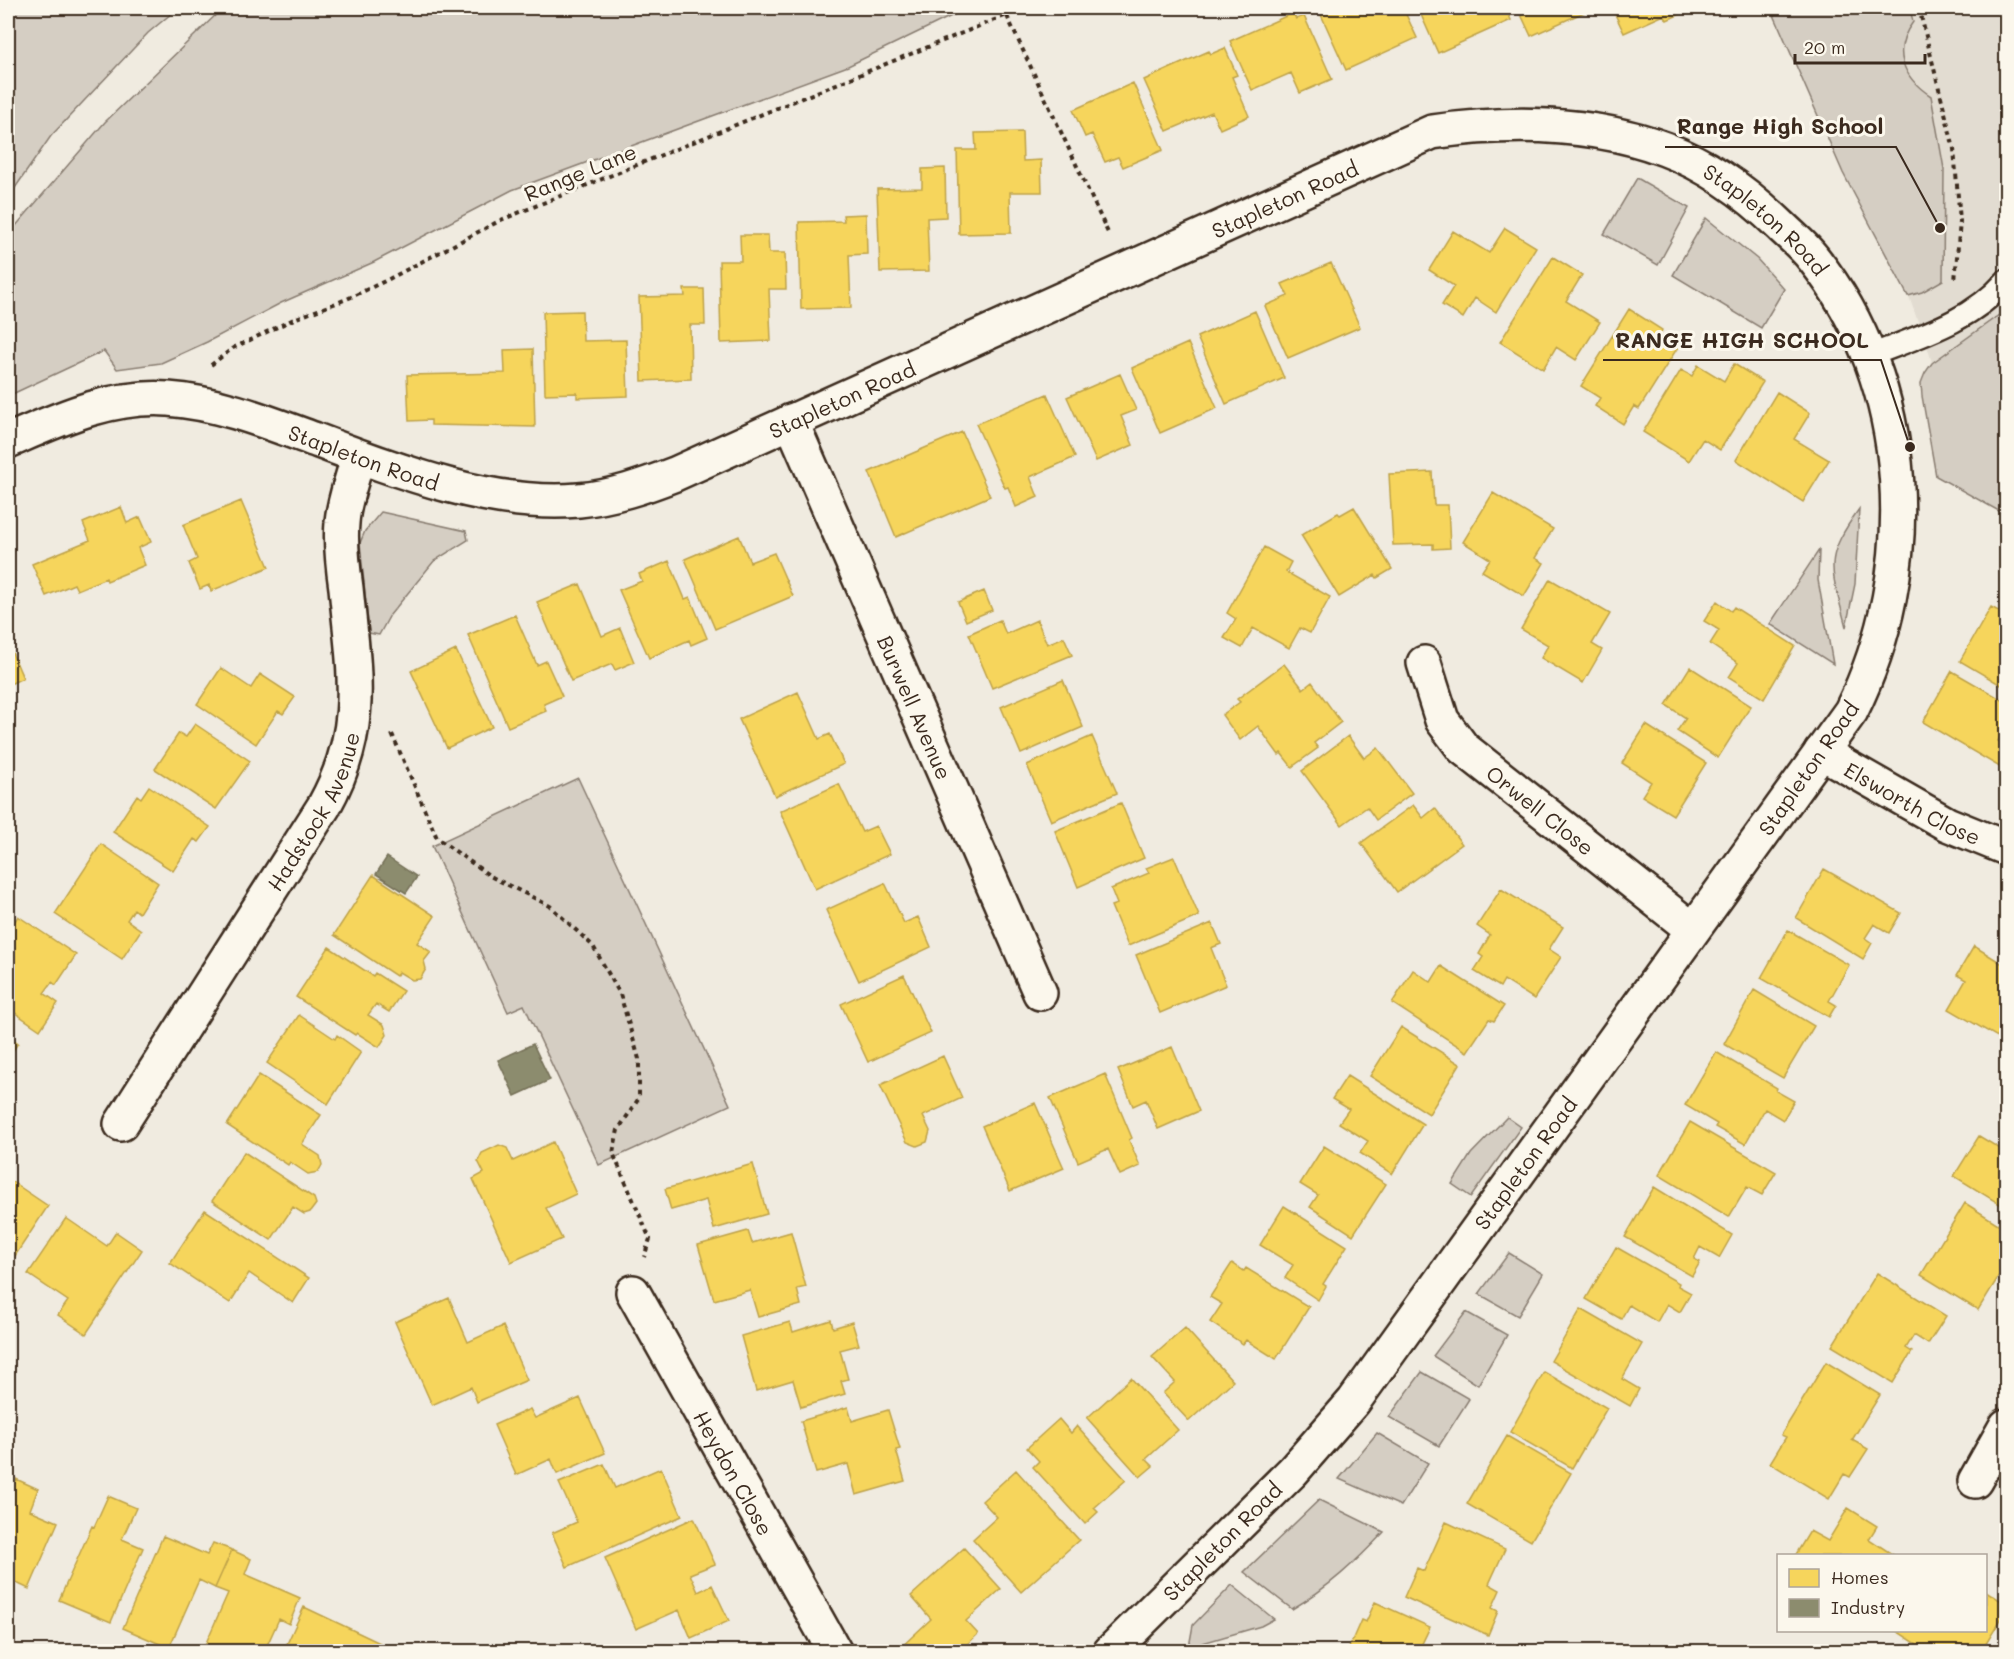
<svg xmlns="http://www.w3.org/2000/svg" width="2014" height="1659" viewBox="0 0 2014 1659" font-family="Mali,sans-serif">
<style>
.built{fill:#e2dcd1}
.green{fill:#d5cec3;stroke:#887c70;stroke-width:1.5}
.homes{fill:#f6d55c;stroke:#bea249;stroke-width:1.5}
.industry{fill:#8c8c6e;stroke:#746f56;stroke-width:1.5}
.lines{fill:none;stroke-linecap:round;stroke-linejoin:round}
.lane-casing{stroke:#3b2a1e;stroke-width:26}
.street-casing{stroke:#3b2a1e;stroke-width:38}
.path{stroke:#3b2a1e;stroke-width:4;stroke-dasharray:4.5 4.5;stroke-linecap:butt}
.lane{stroke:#fbf7ec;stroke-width:21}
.street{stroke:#fbf7ec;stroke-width:33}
.labels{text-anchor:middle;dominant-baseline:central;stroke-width:6;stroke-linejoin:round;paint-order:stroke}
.street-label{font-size:21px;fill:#3b2a1e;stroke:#fbf7ec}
.leader{fill:none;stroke:#3b2a1e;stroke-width:2}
.callout-dot{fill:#3b2a1e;stroke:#fbf7ec;stroke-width:2}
.callout-label{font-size:22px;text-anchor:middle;font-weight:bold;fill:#3b2a1e;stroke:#fbf7ec;stroke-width:6;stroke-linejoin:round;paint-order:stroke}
</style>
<rect width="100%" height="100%" fill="#f0ebe0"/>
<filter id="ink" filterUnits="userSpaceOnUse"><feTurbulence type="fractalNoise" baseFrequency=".0167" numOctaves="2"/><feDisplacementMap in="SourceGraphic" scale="12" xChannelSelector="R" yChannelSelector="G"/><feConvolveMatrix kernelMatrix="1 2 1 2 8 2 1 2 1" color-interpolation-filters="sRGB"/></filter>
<g filter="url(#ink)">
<path class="built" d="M1771 8H2006V515L1936 476 1921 383 1932 363 1929 352 1904 283 1843 173Z"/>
<path class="green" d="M8 8H178L148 33 51 136 8 198Z
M223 8H968L848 66 512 190 374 262 281 303 207 342 161 363 117 369 104 351 8 396V235L105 122Z
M1771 8H1910L1913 22C1891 51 1903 78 1931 96L1944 169 1943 280 1922 292 1908 296 1843 173Z
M1637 178 1689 208 1658 265 1604 234Z
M1706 218 1757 259 1784 289 1761 328 1673 275Z
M2006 310V515L1936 476 1922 396 1921 383 1925 373 1932 363Z
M1859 509 1855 584 1846 627C1831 567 1822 561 1859 509Z
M381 512 466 531 468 540 434 561 390 615 379 635 369 633 360 543 365 531Z
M1819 550 1818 580 1833 664 1770 624Z
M578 778 730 1105 599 1165 524 1005 508 1012 432 846Z
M1507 1117 1521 1127 1471 1197 1452 1184 1471 1154Z
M1509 1253 1543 1274 1518 1316 1479 1294Z
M1466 1312 1507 1335 1478 1385 1433 1356Z
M1422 1372 1469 1399 1439 1446 1389 1417Z
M1377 1433 1428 1463 1401 1506 1339 1479Z
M1319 1500 1384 1532C1356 1562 1328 1588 1292 1609L1244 1572Z
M1232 1585 1274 1619 1261 1626 1189 1647 1193 1625Z"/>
<path class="homes" d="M1318 8H1403L1417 38 1346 70Z
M1418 8H1506L1511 20 1438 53Z
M1518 8H1590L1591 9 1531 36Z
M1612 8H1680L1683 13 1667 20 1664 15 1624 33Z
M1293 13 1296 19 1304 16 1332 79 1300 93 1291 73 1252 90 1230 41Z
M1225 48 1237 75 1232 77 1249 116 1220 129 1212 112 1167 131 1144 80 1209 51 1211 54Z
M1133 83 1163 150 1123 167 1118 157 1105 162 1092 134 1085 137 1073 110Z
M1022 132 1023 161 1041 160 1042 192H1010L1011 233 959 234 957 150H976L975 133Z
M945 168 946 217 927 218 929 271 880 272 877 189 922 188V169Z
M866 214 867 254 849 255 851 308 801 309 799 222 844 221 843 215Z
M1505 228 1536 247 1496 312 1475 298 1463 318 1442 305 1454 286 1429 270 1453 231 1489 253Z
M740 235H768L769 253H785L786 289H769L771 341 721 343 719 261H741Z
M1553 257 1582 275 1566 301 1600 322 1576 360 1556 347 1543 369 1500 342Z
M1331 263 1360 327 1288 358 1265 306 1288 296 1282 284Z
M684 289H704L705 325H690L691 379 642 381 639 297 685 296Z
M1629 309 1662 330 1660 335 1678 347 1639 409 1634 406 1623 424 1595 406 1600 398 1581 386Z
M582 311 583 341 626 340 628 396 577 398V393L545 394 543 312Z
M1255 311 1284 378 1226 404 1197 337Z
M1188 343 1217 408 1160 433 1132 368Z
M533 349 535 427 431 425V420L409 421 407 375 505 373 504 350Z
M1734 364 1763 382 1720 450 1703 439 1689 461 1643 432 1681 370 1692 376 1698 365 1724 381Z
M1120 374 1136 410 1121 416 1133 445 1096 461 1067 397Z
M1777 392 1810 413 1794 439 1829 460 1803 502 1736 460Z
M1047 394 1075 457 1030 477 1038 497 1016 507 1008 487 1005 488 976 424Z
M962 432 990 496 896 537 869 472Z
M1432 472 1434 505H1448L1450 548 1433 549V544L1393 545 1389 474Z
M1493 493 1553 529 1535 558 1544 563 1524 596 1482 571 1490 559 1463 542Z
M241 501 269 567 211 591 209 585 200 589 189 563 197 559 183 525Z
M121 507 127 523 140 517 151 542 138 548 145 565 107 581 106 578 77 590 74 584 46 596 32 564 90 540 83 523Z
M1354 507 1392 569 1377 578 1375 575 1339 597 1301 535 1338 513 1340 515Z
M739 536 750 562 774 553 793 596 715 629 685 559Z
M1264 547 1291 562 1286 572 1330 597 1310 633 1300 628 1289 648 1253 628 1242 648 1224 638 1236 619 1227 613Z
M669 561 685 599 690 597 707 638 691 645 689 640 649 658 619 590 642 581 639 574Z
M1550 579 1610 614 1592 644 1602 650 1583 683 1541 658 1548 645 1521 629Z
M580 584 602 636 620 628 634 662 615 670 612 664 571 681 537 602Z
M984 591 992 610 966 621 958 602Z
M1717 601 1731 611 1734 607 1795 646 1764 699 1729 677 1738 663 1710 644 1719 630 1704 621Z
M1991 607 2006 615V688L1960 661Z
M515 615 537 665 546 661 562 696 544 704 546 711 508 727 468 635Z
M1000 620 1006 634 1037 620 1047 644 1064 637 1072 655 992 688 969 634Z
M8 643 23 678 8 685Z
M456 650 492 727 447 748 411 671Z
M1284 664 1303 689 1312 682 1341 722 1314 743 1318 748 1292 767 1281 753 1279 755 1258 726 1240 740 1222 715 1240 702 1237 699Z
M1690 667 1751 706 1718 758 1677 731 1686 718 1666 705Z
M221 668 251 688 260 674 295 697 283 714 278 711 256 744 197 704Z
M1952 671 2006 702V726L1998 741 2006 745V763L2003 769 1923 722Z
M1063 680 1083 727 1021 754 1001 707Z
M798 692 819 739 830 734 844 764 775 796 739 719Z
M195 724 250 761 216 809 155 769 179 733 186 737Z
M1646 725 1706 763 1673 815 1642 796 1651 782 1622 763Z
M1092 736 1117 793 1051 821 1027 765Z
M1348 736 1364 758 1378 748 1412 793 1376 820 1367 807 1342 825 1302 771Z
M839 784 862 832 876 826 890 854 815 889 780 811Z
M149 786 210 827 199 842 194 839 173 871 113 832 137 795 141 798Z
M1121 803 1144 858 1078 887 1055 831Z
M1413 805 1423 818 1435 808 1462 844 1397 892 1361 843Z
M101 844 158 883 139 913 134 909 127 920 141 930 122 959 55 914Z
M1174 857 1199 916 1128 946 1111 906 1117 904 1111 889 1149 873 1146 868Z
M1824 869 1901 913 1889 933 1874 924 1865 938 1872 943 1863 959 1796 918Z
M373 875 435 916 417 943 431 952 424 961 426 969 420 979 412 980 399 972 396 976 334 935Z
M885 883 904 923 918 917 931 947 859 981 826 910Z
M1501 889 1563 927 1549 949 1561 957 1534 999 1504 980 1500 987 1474 971 1483 957 1479 954 1490 935 1477 926Z
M18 916 76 955 56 985 52 982 44 993 58 1003 40 1030 8 1008V932Z
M1212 923 1221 944 1211 948 1226 985 1160 1013 1136 955Z
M1788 930 1849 965 1829 1001 1836 1005 1829 1017 1761 978Z
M1974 946 2006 966V1030L2001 1039 1949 1009 1966 980 1957 975Z
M329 947 373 976 375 973 403 991 389 1012 376 1004 368 1015 384 1025 387 1035 379 1047 357 1033 355 1035 296 997Z
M1441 966 1504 1006 1494 1021 1489 1019 1467 1052 1392 1003 1413 970 1431 982Z
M904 975 931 1033 868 1062 841 1004Z
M1754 990 1814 1026 1783 1078 1724 1044Z
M299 1015 335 1039 337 1035 361 1052 328 1104 267 1063Z
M1401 1027 1460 1064 1429 1114 1370 1076Z
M8 1035 18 1043 8 1058Z
M1172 1047 1199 1111 1158 1129 1146 1100 1133 1106 1118 1070Z
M1716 1052 1777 1088 1776 1091 1794 1101 1783 1120 1765 1109 1745 1144 1715 1127 1717 1124 1685 1105Z
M943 1056 962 1098 923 1116 930 1131 927 1142 917 1146 907 1142 880 1085Z
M1105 1074 1132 1138 1129 1140 1140 1166 1120 1175 1108 1149 1078 1162 1050 1098Z
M259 1075 321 1115 302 1144 320 1156 322 1165 318 1172 308 1174 290 1162 288 1165 227 1125Z
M1347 1076 1423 1124 1392 1174 1360 1153 1368 1141 1339 1123 1349 1109 1332 1099Z
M1035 1103 1064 1168 1010 1191 982 1126Z
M1690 1122 1776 1172 1762 1195 1747 1187 1729 1217 1659 1175Z
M1979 1136 2002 1150 2006 1143V1208L1954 1176Z
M553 1142 576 1194 546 1208 562 1239 511 1262 473 1179 484 1173 478 1161 482 1153 499 1145 507 1148 513 1161Z
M1324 1146 1386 1184 1353 1235 1310 1207 1318 1195 1300 1184Z
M244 1152 314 1198 316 1204 310 1212 304 1214 293 1207 271 1240 212 1201Z
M753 1164 767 1214 714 1229 706 1200 671 1210 665 1189Z
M8 1179 48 1206 11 1262 8 1260Z
M1654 1187 1732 1235 1719 1258 1700 1247 1694 1259 1700 1262 1692 1276 1625 1237Z
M1965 1203 2006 1229V1270L2004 1268 1978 1310 1921 1275Z
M1284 1206 1347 1246 1323 1284 1326 1286 1318 1300 1285 1278 1293 1265 1260 1245Z
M205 1210 309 1278 293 1303 249 1273 230 1303 170 1263Z
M66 1218 107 1246 116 1232 142 1250 86 1334 58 1315 68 1301 28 1274Z
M748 1231 752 1243 791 1232 806 1287 797 1289 801 1305 758 1317 750 1290 714 1300 698 1245Z
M1616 1247 1679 1283 1678 1286 1691 1293 1680 1312 1667 1304 1657 1322 1629 1305 1621 1319 1586 1299Z
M1232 1263 1244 1271 1246 1268 1309 1307 1276 1359 1246 1340 1243 1344 1210 1322 1222 1304 1210 1297Z
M1877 1273 1946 1316 1928 1344 1914 1335 1906 1348 1912 1352 1893 1383 1832 1346Z
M449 1298 468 1342 503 1326 527 1380 477 1402 471 1387 432 1405 395 1322Z
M1581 1309 1642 1344 1622 1379 1639 1389 1630 1406 1551 1361Z
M831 1320 833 1328 852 1322 859 1345 840 1350 848 1379 841 1381 845 1394 801 1407 793 1380 756 1391 741 1336 790 1322 793 1332Z
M1185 1328 1233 1381 1189 1421 1163 1393 1175 1382 1152 1357Z
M1826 1362 1880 1395 1852 1440 1868 1449 1850 1477 1844 1474 1829 1499 1770 1463 1786 1437 1781 1435Z
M1544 1372 1607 1408 1572 1468 1510 1432Z
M1131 1378 1178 1430 1146 1459 1153 1466 1140 1477 1087 1418Z
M580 1398 605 1453 557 1474 551 1459 516 1475 494 1425 530 1409 535 1418Z
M848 1407 852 1421 888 1410 900 1449 896 1450 905 1481 856 1495 848 1464 816 1473 801 1421Z
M1059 1419 1071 1433 1077 1426 1126 1480 1094 1508 1098 1512 1085 1524 1033 1467 1039 1461 1027 1448Z
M1507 1436 1571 1473 1531 1541 1467 1504Z
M604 1464 615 1488 661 1468 682 1516 567 1567 552 1533 577 1522 559 1483Z
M1016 1470 1079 1540 1021 1592 973 1539 997 1517 982 1501Z
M16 1479 38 1489 30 1510 58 1522 29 1589 8 1579V1498Z
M108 1496 136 1508 122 1539 143 1548 111 1622 59 1600 92 1526 94 1527Z
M1848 1508 1877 1526 1869 1539 1895 1556H1795L1810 1531 1828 1541Z
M694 1518 715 1564 690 1574 698 1592 712 1585 729 1621 691 1638 679 1610 636 1629 605 1558Z
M1446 1522 1505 1549 1489 1584 1500 1590 1492 1608 1498 1611 1488 1635 1404 1597 1417 1568 1424 1571Z
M163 1536 207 1555 213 1543 232 1550 215 1588 199 1580 169 1648 123 1628Z
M964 1548 1001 1589 966 1621 978 1634 959 1652H901L899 1649 931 1619 911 1596Z
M232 1550 251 1559 245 1574 300 1598 289 1624 279 1619 264 1652H202L228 1593 215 1588Z
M1986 1591 2006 1604V1611L1981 1652H1929L1895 1630H1986Z
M1375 1602 1430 1627 1418 1652H1347L1361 1620 1366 1622Z
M304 1607 399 1652H297L286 1646Z"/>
<path class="industry" d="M387 857 417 877 406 893 376 874Z
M533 1044 550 1080 515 1096 498 1060Z"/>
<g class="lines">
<defs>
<path id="lane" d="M1871 355C1920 336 1970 322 2006 281"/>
<g id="street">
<path id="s1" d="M791 421 1040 993"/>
<path id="s2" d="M8 441C59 419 110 395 168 399 220 403 267 422 316 440 395 470 493 508 579 500 613 497 644 486 675 474L1432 132C1510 121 1590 121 1665 149 1708 165 1748 194 1781 226 1791 236 1804 246 1813 258 1914 384 1922 569 1851 711L1354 1401 1293 1471 1110 1652"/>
<path id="s3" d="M1424 663 1442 720 1463 748 1692 929"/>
<path id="s4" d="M1821 752 1947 824 2006 848"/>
<path id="s5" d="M121 1124 324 806C367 729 354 671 346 588 343 567 340 544 342 523 343 502 353 478 358 457"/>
<path id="s6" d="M633 1292 835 1652"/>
<path d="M1975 1481 2006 1426"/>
</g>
</defs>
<use href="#lane" class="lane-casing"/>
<use href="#street" class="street-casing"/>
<path class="path" d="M1919 8 1954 149 1960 221 1955 281
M1007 16 1109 235
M211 365 233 348 294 319 347 299 387 280 501 220 1024 8
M392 734 437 838 490 876 550 906 593 946 620 994 639 1059V1098L618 1130 613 1153 650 1239 644 1257"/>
<use href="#lane" class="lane"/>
<use href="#street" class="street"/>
</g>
</g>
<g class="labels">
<g class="street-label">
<text transform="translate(580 172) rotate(-22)">Range Lane</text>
<text stroke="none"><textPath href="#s2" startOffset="1362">Stapleton Road</textPath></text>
<text stroke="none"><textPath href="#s2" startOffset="1884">Stapleton Road</textPath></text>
<text stroke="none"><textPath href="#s2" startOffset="876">Stapleton Road</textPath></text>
<text stroke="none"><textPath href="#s2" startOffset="372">Stapleton Road</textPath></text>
<text stroke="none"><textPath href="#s1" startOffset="312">Burwell Avenue</textPath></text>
<text transform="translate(1808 768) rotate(-55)">Stapleton Road</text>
<text stroke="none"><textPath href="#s4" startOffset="105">Elsworth Close</textPath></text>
<text stroke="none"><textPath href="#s3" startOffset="194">Orwell Close</textPath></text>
<text stroke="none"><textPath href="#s5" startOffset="368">Hadstock Avenue</textPath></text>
<text transform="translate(1525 1163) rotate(-54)">Stapleton Road</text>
<text stroke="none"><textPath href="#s6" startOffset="207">Heydon Close</textPath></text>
<text transform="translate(1222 1541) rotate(-45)">Stapleton Road</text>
</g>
</g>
<path class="leader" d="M1940 228L1896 147H1665M1910 447L1881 360H1603"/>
<g class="callout-dot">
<circle cx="1940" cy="228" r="6"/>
<circle cx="1910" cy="447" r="6"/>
</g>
<g class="callout-label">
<text x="1780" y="134">Range High School</text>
<text x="1742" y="348">RANGE HIGH SCHOOL</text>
</g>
<rect width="2014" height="1659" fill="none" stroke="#fbf7ec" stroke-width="30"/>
<rect x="15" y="15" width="1984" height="1629" fill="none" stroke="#3b2a1e" stroke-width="2" filter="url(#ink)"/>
<rect x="1777" y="1554" width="210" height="78" fill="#fbf7ec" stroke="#aea59a" stroke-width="1.5"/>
<rect x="1789" y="1569" width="30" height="18" fill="#f6d55c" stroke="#aea59a" stroke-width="1.5"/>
<text x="1831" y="1584" font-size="18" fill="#3b2a1e">Homes</text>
<rect x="1789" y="1599" width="30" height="18" fill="#8c8c6e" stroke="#aea59a" stroke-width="1.5"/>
<text x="1831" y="1614" font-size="18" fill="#3b2a1e">Industry</text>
<path d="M1795 54v9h130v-9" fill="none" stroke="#3b2a1e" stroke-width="3"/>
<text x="1804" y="54" font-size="18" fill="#3b2a1e" stroke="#fbf7ec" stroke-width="4.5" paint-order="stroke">20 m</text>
</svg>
